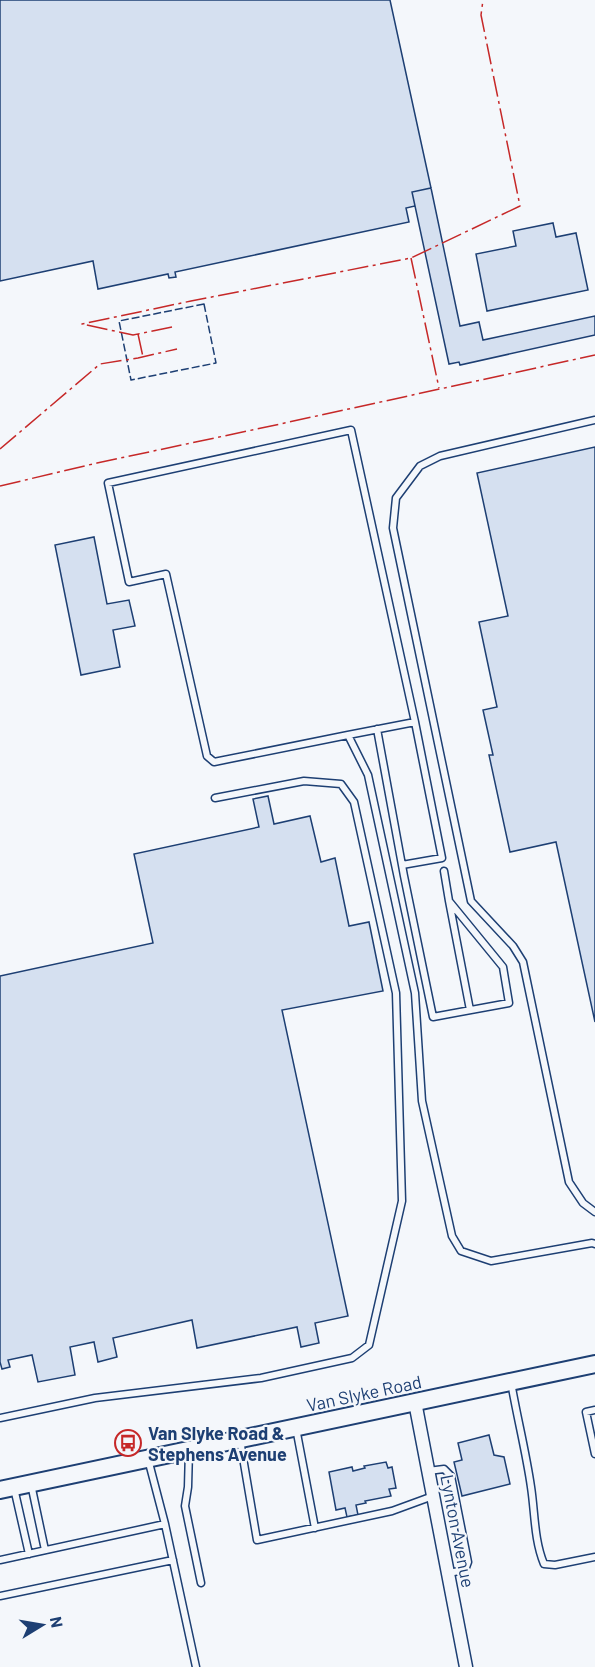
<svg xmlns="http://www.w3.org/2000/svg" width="595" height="1667" viewBox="0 0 595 1667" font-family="Barlow,sans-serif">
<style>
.building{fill:#d5e0f0;stroke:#1d3f73;stroke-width:1.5}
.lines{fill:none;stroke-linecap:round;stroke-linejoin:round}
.lane-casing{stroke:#1d3f73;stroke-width:9}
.street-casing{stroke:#1d3f73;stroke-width:15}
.secondary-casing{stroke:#1d3f73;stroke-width:20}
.lane{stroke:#f4f7fb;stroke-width:6}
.street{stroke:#f4f7fb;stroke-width:12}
.secondary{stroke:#f4f7fb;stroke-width:16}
.fence{stroke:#1d3f73;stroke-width:1.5;stroke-dasharray:8 3;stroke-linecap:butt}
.power{stroke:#c62828;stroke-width:1.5;stroke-dasharray:21 4.5 3 4.5;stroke-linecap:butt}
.labels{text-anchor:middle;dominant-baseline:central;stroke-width:4.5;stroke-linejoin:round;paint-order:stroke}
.street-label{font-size:18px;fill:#1d3f73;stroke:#f4f7fb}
.poi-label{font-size:18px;font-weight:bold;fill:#1d3f73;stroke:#f4f7fb;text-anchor:start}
</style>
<rect width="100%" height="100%" fill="#f4f7fb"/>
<path class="building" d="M0 0H390L431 188 412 192 415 206 406 208 409 222 175 272 176 277 169 278 168 274 98 289 93 261 0 281Z
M431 188 460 326 479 322 483 340 595 316V335L460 365 459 362 449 364 412 192Z
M553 223 556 237 576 233 588 290 487 311 476 254 516 246 513 231Z
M595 447V1022L556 842 510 852 489 755H493L483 710 497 707 479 622 508 616 477 473Z
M94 537 107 604 129 600 135 626 113 630 120 667 81 675 55 545Z
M268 796 274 824 310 816 321 862 335 858 349 926 369 922 383 991 282 1010 348 1316 315 1323 319 1343 301 1347 297 1327 197 1348 192 1320 113 1338 117 1357 98 1362 94 1342 70 1347 75 1375 38 1382 32 1355 8 1360 10 1367 2 1369 0 1362V976L153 943 134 854 259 827 253 799Z
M489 1435 494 1455 504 1457 510 1484 462 1496 454 1462 462 1460 458 1443Z
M386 1462 388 1468 392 1467 396 1488 389 1489 391 1496 365 1501 366 1503 356 1505 358 1515 347 1517 345 1508 336 1510 329 1472 352 1467 353 1471 365 1468 364 1466Z"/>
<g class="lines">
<defs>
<path id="lane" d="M595 420 440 456 420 466 396 498 393 528 471 901 513 946 523 962 569 1182 583 1203 595 1212
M377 729 404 876 433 1017 509 1003 503 967 449 901 444 871
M348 735 415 722 351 430 108 483 129 582 166 574 207 756 214 762 348 735 368 775 415 993 422 1101 452 1236 461 1251 491 1261 592 1243 595 1244
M402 865 442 858 415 722
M449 901 470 1010
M511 1382C517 1417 526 1452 531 1487 535 1513 534 1540 544 1564L555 1565 595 1557
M595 1410 586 1412 595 1454
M0 1418 95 1398 261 1378 352 1358 369 1345 402 1201 396 993 354 802 341 784 304 781 215 798
M296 1428 315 1528
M240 1440 257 1540 392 1511 433 1496
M189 1450 188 1487 185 1506 201 1583
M148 1459 165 1524 196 1667
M428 1471 444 1469 451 1476 468 1562 465 1570 448 1573
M31 1484 45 1550
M14 1488 29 1554
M0 1560 165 1524
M0 1596 173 1560"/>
<path id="street" d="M415 1402 466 1667"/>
<path id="secondary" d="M0 1490 595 1364"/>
</defs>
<use href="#lane" class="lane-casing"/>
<use href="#street" class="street-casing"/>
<use href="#secondary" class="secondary-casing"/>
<use href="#lane" class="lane"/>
<use href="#street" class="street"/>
<use href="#secondary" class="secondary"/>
<path class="fence" d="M204 304 216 363 131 380 119 321Z"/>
<path class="power" d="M411 258 439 388
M172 327 133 335 82 324 191 301 411 258 520 206 481 15 483 0
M138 334 143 357
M0 449 100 364 138 358 177 349
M0 486 97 463 271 426 595 355"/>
</g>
<defs>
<symbol id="bus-ring" viewBox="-11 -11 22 22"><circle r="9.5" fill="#f4f7fb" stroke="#c62828" stroke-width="1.5"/><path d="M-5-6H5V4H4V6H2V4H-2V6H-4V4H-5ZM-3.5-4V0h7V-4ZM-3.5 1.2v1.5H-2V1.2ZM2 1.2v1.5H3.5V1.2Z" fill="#c62828"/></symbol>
</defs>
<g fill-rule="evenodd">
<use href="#bus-ring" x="113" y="1428" width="30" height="30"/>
</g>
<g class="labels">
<g class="street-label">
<text transform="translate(364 1393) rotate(-12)">Van Slyke Road</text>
<text transform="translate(458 1531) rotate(79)">Lynton Avenue</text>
</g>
<g class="poi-label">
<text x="148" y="1433">Van Slyke Road &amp;<tspan x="148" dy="21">Stephens Avenue</tspan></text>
</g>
</g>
<g transform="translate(42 1625) rotate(79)" stroke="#f4f7fb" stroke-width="4.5" paint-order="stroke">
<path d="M0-4.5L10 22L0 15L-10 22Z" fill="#1d3f73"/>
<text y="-9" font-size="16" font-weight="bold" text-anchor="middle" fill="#1d3f73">N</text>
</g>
</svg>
